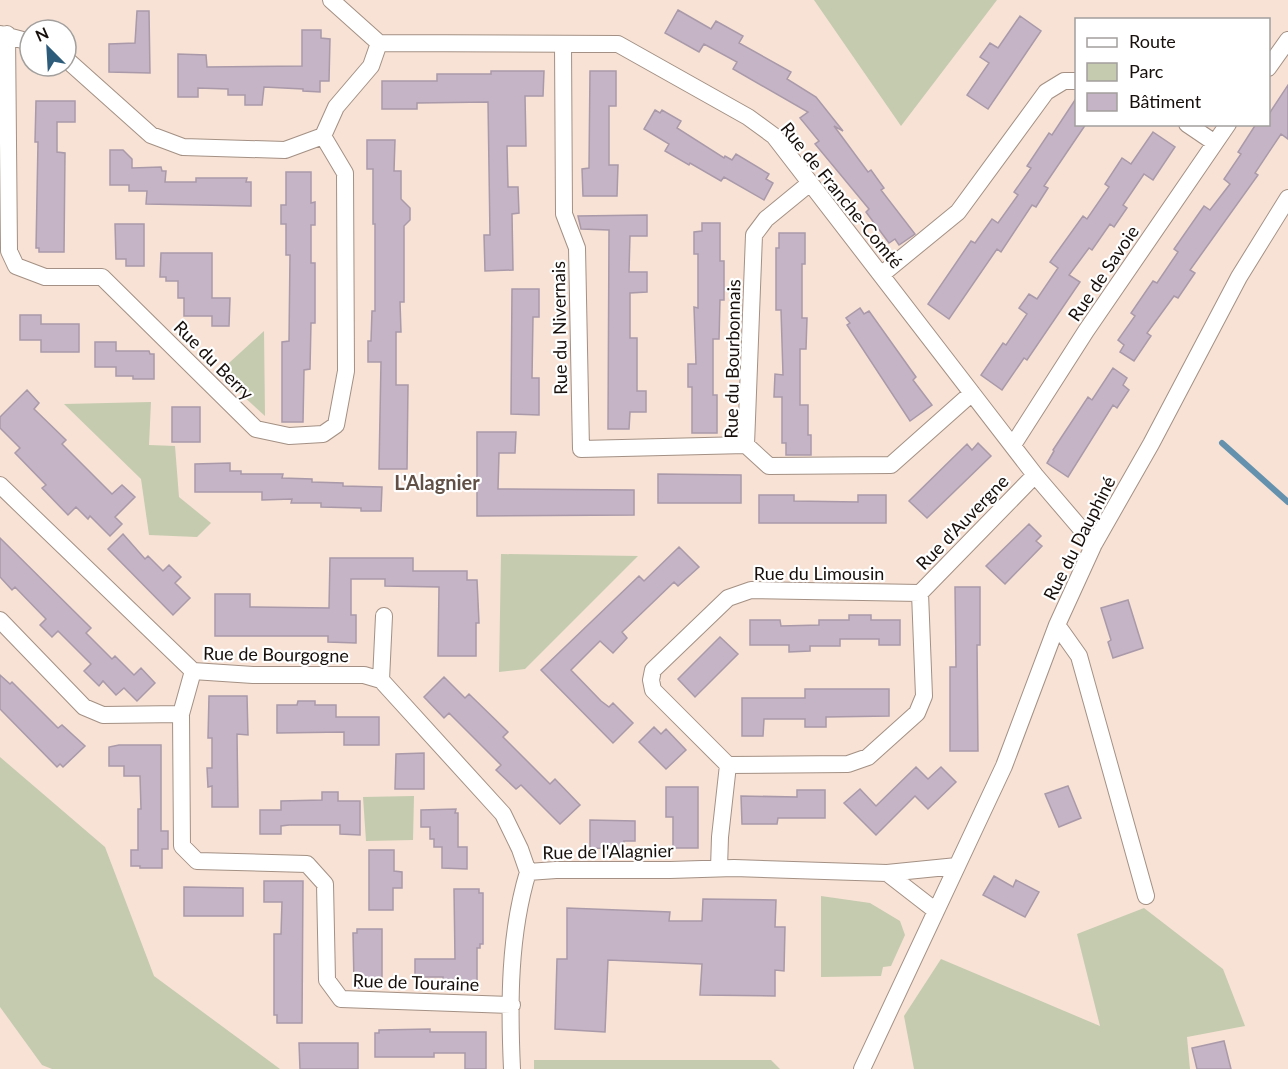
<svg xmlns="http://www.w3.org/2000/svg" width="1288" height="1069" viewBox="0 0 1288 1069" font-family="Lato,sans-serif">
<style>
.green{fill:#c5cbae}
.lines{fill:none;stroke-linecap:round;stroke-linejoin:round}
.stream{stroke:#6492ae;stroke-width:6}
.building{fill:#c5b4c5;stroke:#a999a9;stroke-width:1.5}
.street-casing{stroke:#a49084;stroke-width:18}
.street{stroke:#fff;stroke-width:16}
.labels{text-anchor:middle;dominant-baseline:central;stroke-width:4.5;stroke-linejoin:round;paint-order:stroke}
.street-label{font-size:18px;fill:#160f0b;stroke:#fff}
.neighbourhood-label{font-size:20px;font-weight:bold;fill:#615045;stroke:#fff}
</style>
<rect width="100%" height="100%" fill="#f7e2d5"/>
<path class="green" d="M814 0H997L901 126Z
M264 331 265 416 218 373Z
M151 402 149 445 175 446 179 497 211 523 197 537 149 535 141 479 64 404Z
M501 554 638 556 525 669 499 672Z
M0 757 105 847 154 976 280 1069H52L42 1065 0 1007Z
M414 796 413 840 366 841 363 797Z
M821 896 870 903 900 921 905 935 891 966 883 967 881 976 821 977Z
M1144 908 1223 969 1245 1026 1187 1037 1190 1069H914L904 1016 941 959 1100 1026 1077 934Z
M534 1060H771L780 1069H534Z"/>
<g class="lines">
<path class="stream" d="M1222 443 1288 502"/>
</g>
<path class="building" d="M678 10 711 29 716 21 743 36 739 43 791 72 787 79 816 97 843 131 834 126 868 172 871 170 884 188 881 190 915 234 899 245 895 239 889 243 866 212 869 209 815 144 819 141 800 118 808 112 733 69 737 62 704 44 699 52 665 33Z
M137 11H149L150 73 109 72V44L135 43Z
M1020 16 1041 31 988 109 967 95 989 63 980 57 990 43 998 48Z
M302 30H321V38L330 39 329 81H320V92L303 91V89L264 87 262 105H245V95H228V89L198 88V97H178V54L206 55 207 67 302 66Z
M491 71H544L543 96H525L526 146H507L508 187H518L519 213 512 214 513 270 485 271 484 235H490L488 102 417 103V109H382V81H437V74H491Z
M590 71H616V106H609V165H618L617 196H583L582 169 589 168Z
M1288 85V139L1281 134 1255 173 1258 175 1190 270 1195 273 1178 298 1174 296 1147 333 1151 336 1134 361 1120 352 1124 345 1118 340 1135 316 1131 313 1153 281 1157 283 1178 252 1174 249 1204 206 1210 210 1230 184 1224 179 1241 154 1238 152 1256 124H1269V114Z
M1077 97V124H1086L1044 186 1048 188 1036 207 1032 205 1001 252 997 249 949 319 928 304 971 241 975 243 992 219 998 223 1018 195 1014 192 1031 168 1027 166 1049 133 1052 135Z
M36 101H75V122H57V152L65 153 64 252H39V248H36L38 142H35Z
M655 110 660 113 662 110 681 121 677 128 724 158 725 156 732 160 736 154 769 174 766 179 773 183 764 200 724 177 721 181 690 163 689 165 665 151 669 144 644 129Z
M1153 132 1175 147 1153 180 1144 174 1123 205 1127 208 1114 227 1110 224 1092 250 1089 248 1069 275 1080 282 1027 360 1024 358 1002 390 981 375 1003 343 1006 345 1027 314 1019 308 1029 294 1037 299 1058 268 1050 262 1083 216 1087 219 1109 187 1105 184 1122 158 1131 164Z
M367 140H395L394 171H401V199L410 208V220L404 226V302H400L401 332H396V385H408L407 469H379L381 362H368V341H371L372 311H375V224H373V169H367Z
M110 150H123L132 159V168L161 167 162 171H166L165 182H196V178H247L246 182H251V206L146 204 147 191H129V185H110Z
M286 172H311V203L315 202V225H311V263H315V323H311L310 369 304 370 303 422H282V342L289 341 290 255H286V224H281V205H286Z
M647 215V236H630L629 272H647V292L630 293V338H637V391H646V412H630L629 429H608L609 230 581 229 578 216Z
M702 223H720V261H724V300H720L719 339H713V395H717V433H692V387H688V364H696L694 307 698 308V254H694V232L702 231Z
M115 224H144V266H126V259H116Z
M779 233H805V264H802V318H807L806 349H800V405H808V435H811V455H786V443H782V397H774L775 374 783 375 781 310H776V248H779Z
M161 253H212V298H230L229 326H212V316H184V298H178V281H166V277H160Z
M512 289H539V317H533L532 378H539V415L511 414Z
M860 308 864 314 869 311 916 377 913 380 932 405 910 421 847 325 850 323 846 318Z
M20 315H41V324H79V352H41V340H20Z
M95 342H116V351H149L150 354H154V379H133V376H116V367H95Z
M1113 368 1127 378 1123 385 1129 390 1117 408 1113 405 1068 477 1047 463 1054 451 1053 450 1088 397 1092 400Z
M27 390 39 403 34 409 66 440 62 444 112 494 122 485 135 497 115 517 122 524 110 536 90 516 88 519 76 507 68 515 42 488 46 485 15 453 20 448 0 428V417Z
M172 407H200V442H172Z
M477 432H516L515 453H499L498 489 634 490V515L477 516Z
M978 443 991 456 927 518 909 501 967 444 972 450Z
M230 463V471H241V474H283L282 478 312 479V482L343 483V486L382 487 381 511H361V508L321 507V503H291L292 499 262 500V492H195V464Z
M658 474 741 475V503H658Z
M759 495H794V501L858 502V495H886V523H759Z
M1029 524 1041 536 1036 541 1042 546 1005 584 986 566Z
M123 534 145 559 148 556 163 571 169 565 181 577 175 583 190 598 173 615 108 549Z
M0 538 91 628 86 633 112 659 115 656 134 675 141 668 155 683 137 701 124 688 116 695 103 681 99 686 84 671 91 664 58 631 52 637 40 625 46 619 15 587 12 590 0 577Z
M679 547 699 567 678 586 674 582 622 632 627 638 613 653 600 641 571 670 601 701 609 707 613 703 633 723 613 743 541 670 639 576 644 581Z
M330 558H413V571H467V580H477L479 623H476V656H438L439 587 385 586V579H351V615H356V643L328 642V636H215V594H250V607L329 608Z
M955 587H980V645H977L978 751H950V667H956Z
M1128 600 1143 648 1113 658 1108 642 1111 640 1101 608Z
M849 615H871V620H900V645H879V639H840V646H810V651L789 652V645H750V620H780L781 626 819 625V620H849Z
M720 637 738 654 695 697 678 679Z
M0 675 10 684 12 682 58 728 62 725 85 746 63 767 60 764 57 767 0 709Z
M444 677 465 698 469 694 508 732 503 737 550 784 555 779 580 805 560 824 521 785 516 789 496 770 501 765 449 713 444 718 424 697Z
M805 689H889V716L826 717V727H805V719H764L763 736H742V698H805Z
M209 696H247L248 735 237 734 238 807H212V786L208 787 207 768H212V738H208Z
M298 701H315V705H336V717H379V745H344V732L277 733V705H297Z
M654 727 661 734 666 729 686 750 666 769 639 742Z
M119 745H161V831H168V849H162V868H140V866H131V850H138V809H141L140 776H124V766H109V747Z
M424 753V789H395L396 754Z
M916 767 928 779 941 767 956 782 928 809 915 796 876 835 844 803 860 789 876 806Z
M1068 786 1081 818 1059 827 1045 794Z
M666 787H698V848H673V817H666Z
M797 790H825V818H778L777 824H742L741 796 797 797Z
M322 792H338V801H360V835L340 834V825H289L281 826V834H260V810H281V801L322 800Z
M456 809 455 813H458V847H467V869L442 868V847H434V839H430V827H421V810Z
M590 820 635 821V841H624V849L590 848Z
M369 850H394V871L402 872V888H393V910H369Z
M994 876 1013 887 1016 880 1039 892 1025 917 983 895Z
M264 881H303L302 1023H277V1015H274V934H281L282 902H264Z
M184 887 243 888V916H184Z
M454 889H479V893H483V944H480V948H477V987H443V977H415V959H455Z
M703 899 776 900 775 927H785L784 971 775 970V996L700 995 702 964 608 960 605 1032 555 1029 557 959H567V908L670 912 669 921H702Z
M357 929H382V988H357V984H354L353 933H357Z
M430 1029V1032H486V1069H465V1053H434V1057H375V1033H379V1030Z
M1224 1041 1231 1069H1197L1192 1048Z
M299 1043H358V1069H300Z"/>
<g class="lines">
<defs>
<path id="street" d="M331 0 379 43 618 44 748 117 774 136 1035 475 1094 544
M0 34 30 42
M7 34 9 251 16 266 45 277H102L256 429 289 436 323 434 336 425 346 371 345 173 323 136
M563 44 564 214 577 248 581 449 746 445
M66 59 151 135 183 147 285 150 323 136 336 107 371 66 379 43
M1268 68 1288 40
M1187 124 1215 143
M810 183 766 219 754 235 746 445 769 466 891 465 972 393
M881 275 958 212 1046 92 1064 81H1076
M1013 445 1086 331 1228 124
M0 485 193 671 253 675H364L381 680 503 814 520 849 528 872
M0 620 84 707 103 715 181 714
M1057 625 1079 656 1146 896
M193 671 181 714 182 846 197 861 307 864 325 884 327 980 341 999 512 1005
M381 680 384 616
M728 765 848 764 868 757 917 713 924 696 920 593 1035 475
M719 868 720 837 728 765 653 690 651 680 653 670 728 598 751 590 920 593
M887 873 936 911
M512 1069C509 1003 509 935 528 872L556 870H670L734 868 887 873 957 866
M862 1069 1004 766 1057 625 1094 544 1151 444 1239 277 1288 198"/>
</defs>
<use href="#street" class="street-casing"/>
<use href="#street" class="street"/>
</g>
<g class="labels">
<g class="street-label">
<text transform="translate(842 195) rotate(51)">Rue de Franche-Comté</text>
<text transform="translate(1103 273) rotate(-56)">Rue de Savoie</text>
<text transform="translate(559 328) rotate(-91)">Rue du Nivernais</text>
<text transform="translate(732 359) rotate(-89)">Rue du Bourbonnais</text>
<text transform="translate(214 360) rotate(45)">Rue du Berry</text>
<text transform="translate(962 522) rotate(-46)">Rue d'Auvergne</text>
<text transform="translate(1079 538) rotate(-63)">Rue du Dauphiné</text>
<text x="819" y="573">Rue du Limousin</text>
<text transform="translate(276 654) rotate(1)">Rue de Bourgogne</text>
<text transform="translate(608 851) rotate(-1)">Rue de l'Alagnier</text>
<text transform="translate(416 982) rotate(2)">Rue de Touraine</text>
</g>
<g class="neighbourhood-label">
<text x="437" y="482">L'Alagnier</text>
</g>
</g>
<rect x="1075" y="18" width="195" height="108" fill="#ffffff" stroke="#a29f9d" stroke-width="1.5"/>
<rect x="1087" y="38" width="30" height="9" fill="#ffffff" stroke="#a29f9d" stroke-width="1.5"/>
<text x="1129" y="48" font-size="18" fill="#160f0b">Route</text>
<rect x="1087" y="63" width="30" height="18" fill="#c5cbae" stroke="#a29f9d" stroke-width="1.5"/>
<text x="1129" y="78" font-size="18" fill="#160f0b">Parc</text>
<rect x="1087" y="93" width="30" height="18" fill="#c5b4c5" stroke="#a29f9d" stroke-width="1.5"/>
<text x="1129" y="108" font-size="18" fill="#160f0b">Bâtiment</text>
<g transform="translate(48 48) rotate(336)"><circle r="28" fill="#ffffff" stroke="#a29f9d" stroke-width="1.5"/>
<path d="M0-4.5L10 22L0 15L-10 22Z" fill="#2d5c7b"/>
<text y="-9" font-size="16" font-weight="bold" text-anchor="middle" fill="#160f0b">N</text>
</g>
</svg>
